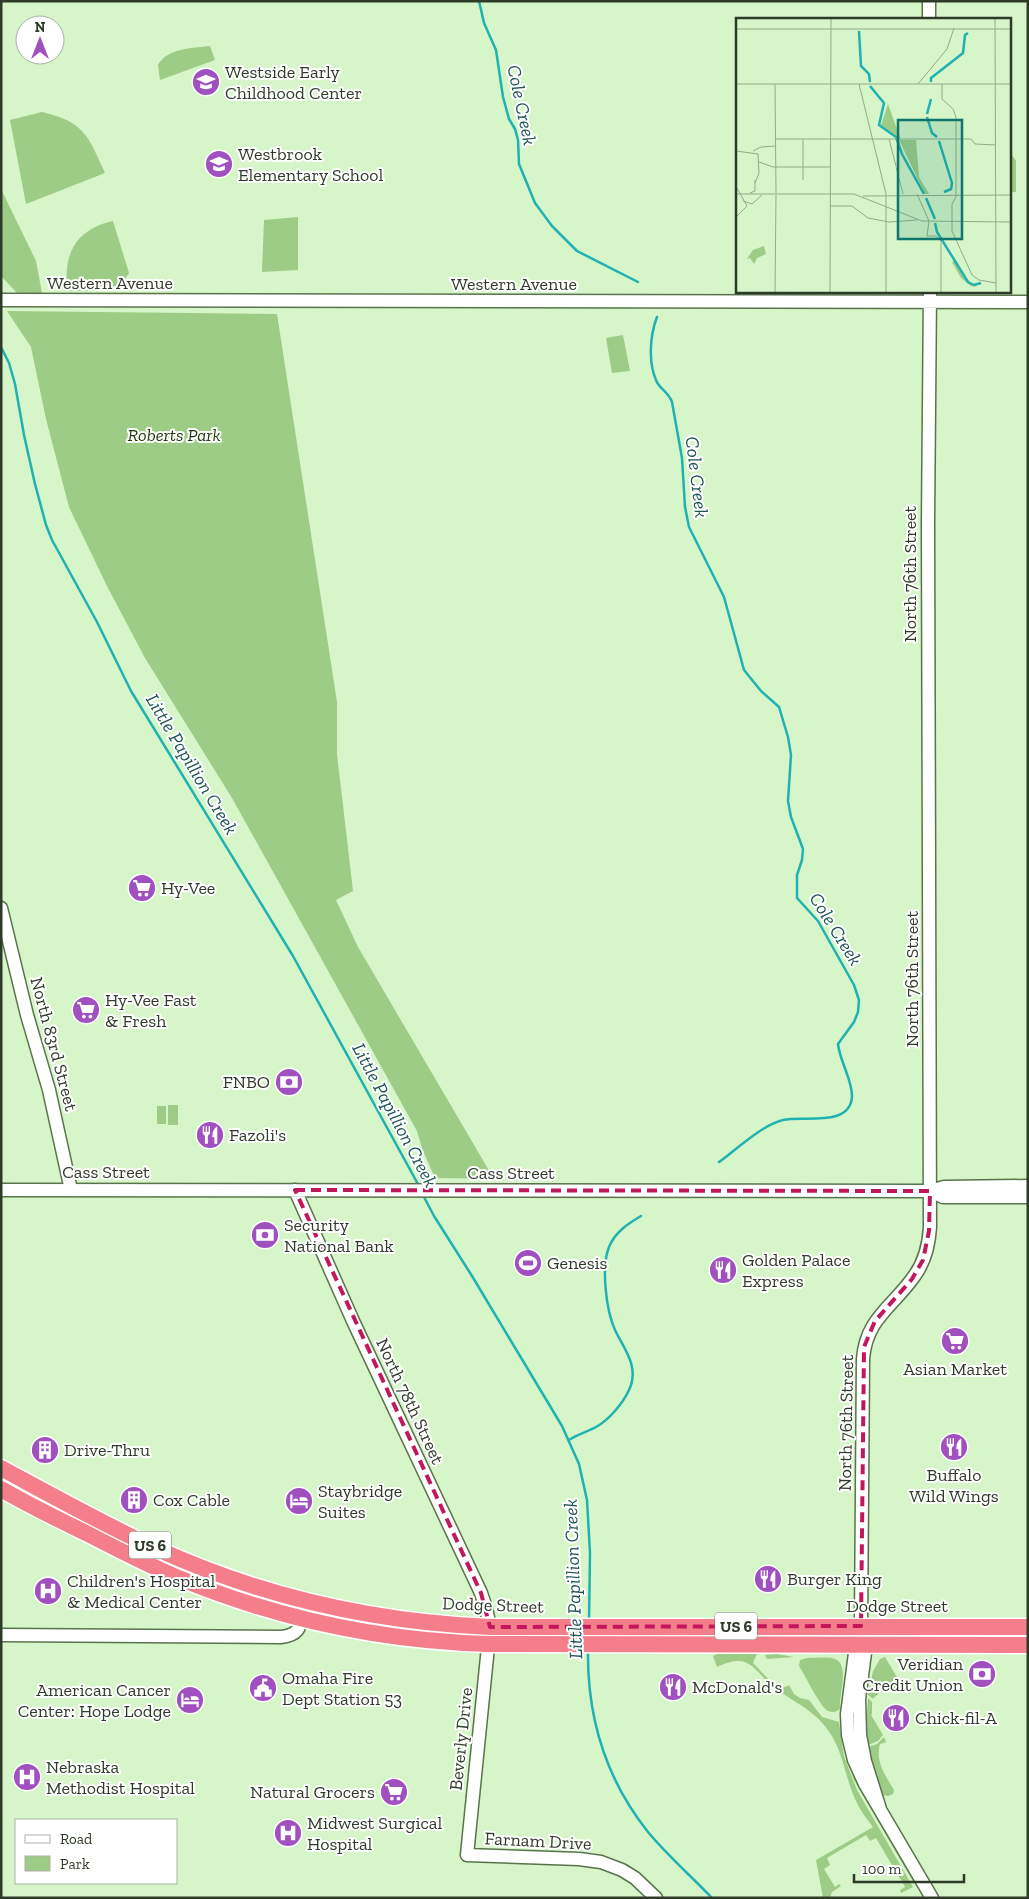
<svg xmlns="http://www.w3.org/2000/svg" width="1029" height="1899" viewBox="0 0 1029 1899" font-family="'Zilla Slab',serif">
<style>
.green{fill:#9dcc86}
.lines{fill:none;stroke-linecap:round;stroke-linejoin:round}
.stream{stroke:#20b1b2;stroke-width:2.5}
.secondary-casing{stroke:#59744c;stroke-width:15}
.highway-casing{stroke:#fff;stroke-width:19}
.secondary{stroke:#fff;stroke-width:12}
.highway{stroke:#f47f8a;stroke-width:16}
.marked{fill:none;stroke:#c2185b;stroke-width:4;stroke-dasharray:10 6;stroke-linejoin:round}
.labels{text-anchor:middle;dominant-baseline:central;stroke-width:4;stroke-linejoin:round;paint-order:stroke}
.shield{fill:#fff;stroke:#6d7669;stroke-width:1}
.shield-label{font-size:16px;font-weight:bold;fill:#2f3b29}
.poi-label{font-size:18px;fill:#2f3b29;stroke:#fff;text-anchor:start}
.street-label{font-size:18px;fill:#2f3b29;stroke:#fff}
.park-label{font-size:18px;font-style:italic;fill:#1c3b07;stroke:#fff}
.water-label{font-size:19px;font-style:italic;fill:#1c5354;stroke:#fff}
.inset-river{fill:none;stroke:#20b1b2;stroke-width:2.5}
.inset-road{fill:none;stroke:#93ab88;stroke-width:1}
.view{fill:#0f766e;fill-opacity:0.15;stroke:#0f766e;stroke-width:2.5}
.inset-edge{fill:none;stroke:#2f3b29;stroke-width:2.5}
</style>
<rect width="100%" height="100%" fill="#d6f5c8"/>
<path class="green" d="M210 46 215 60 160 80 158 65C167 48 193 48 210 46Z
M42 112C85 122 88 136 105 173L26 204 10 120Z
M1010 152 1016 161V192H1010Z
M1 189 36 261 42 293H17L1 276Z
M298 217V270L262 272 264 220Z
M113 221 129 273C117 295 89 290 68 291 62 255 76 229 113 221Z
M7 311 277 314 337 702V754L353 891 336 900 358 947 494 1179 435 1178 423 1151 417 1131 232 798 145 658 107 586 69 507 46 419 31 347Z
M623 335 630 371 612 373 606 338Z
M168 1105H178V1125H168Z
M157 1106H166V1124H157Z
M717 1654H757L753 1663C763 1672 777 1694 789 1685L794 1694 800 1698 809 1700 822 1717 839 1722 844 1756 857 1790 913 1887 901 1893 900 1890 905 1887 876 1838 870 1841 866 1835 827 1858 830 1865 824 1869 835 1887 839 1884 841 1886 832 1892 830 1898H823L816 1860 873 1827C867 1819 860 1810 856 1801 846 1781 843 1752 830 1733 814 1709 796 1704 775 1688 752 1670 751 1651 717 1667L713 1656Z
M777 1654 794 1657 767 1659 765 1655Z
M885 1657 904 1689 900 1691C890 1686 880 1691 873 1699L868 1695 873 1671 880 1659Z
M807 1658C815 1658 824 1657 832 1658 852 1662 838 1696 840 1709 836 1712 833 1713 828 1711 820 1707 805 1675 799 1666L800 1660Z
M868 1698 872 1702V1714L871 1715 883 1735 878 1741 868 1745 866 1729Z
M841 1724 850 1765 859 1786 914 1882 915 1885 854 1780 846 1756Z
M884 1737 886 1742 880 1744C875 1761 885 1775 894 1790L893 1794 888 1796 883 1795 871 1762 868 1747 877 1744Z"/>
<g class="lines">
<path class="stream" d="M479 1 484 23 496 50 503 97 509 119 515 129 518 140 519 164 535 203 552 226 577 251 638 282
M657 317C650 335 648 362 656 380 659 389 668 391 672 402L682 458 685 507 689 527 724 597 744 670 761 691 779 707 788 737 791 755 788 801 791 817 803 849 802 860 797 875V898L818 921 854 985 859 1000 858 1012 854 1022 838 1044C840 1062 852 1079 852 1096 851 1128 802 1115 783 1120 762 1125 737 1149 719 1162
M1 347 9 363 15 384 24 435 35 484 46 525 52 540 97 622 131 691 293 956 419 1186
M423 1195 434 1216 472 1276 562 1426 579 1464 587 1500 590 1553 589 1622
M569 1440C578 1434 587 1432 596 1427 609 1420 623 1403 629 1390 640 1367 624 1349 615 1330 606 1310 601 1267 609 1247 615 1232 629 1223 641 1216
M588 1650C587 1718 605 1778 648 1832 667 1855 691 1876 712 1898"/>
<defs>
<path id="secondary" d="M929 1V19
M1 300 1028 302
M1 908 27 1015 49 1090 71 1190
M1 1190 930 1191 944 1187 1028 1186
M295 1190 353 1321 481 1593 486 1608 490 1627 467 1855 579 1859 601 1862 622 1870 635 1878 656 1898
M930 1191 943 1197H1028
M1 1635 281 1637C300 1635 300 1626 304 1611
M857 1638 847 1714 848 1735 854 1760 865 1784 932 1898
M880 1809 865 1761 860 1735 859 1699 866 1645 861 1626 863 1359C866 1318 894 1306 915 1275 925 1261 929 1244 930 1227L928 524 930 291"/>
<path id="highway" d="M1 1468C51 1495 101 1523 153 1547 259 1596 373 1622 490 1627H1028
M1 1489C29 1505 57 1519 86 1533 115 1548 144 1563 174 1576 274 1618 380 1641 488 1644L1028 1645"/>
</defs>
<use href="#secondary" class="secondary-casing"/>
<use href="#highway" class="highway-casing"/>
<use href="#secondary" class="secondary"/>
<use href="#highway" class="highway"/>
</g>
<path class="marked" d="M295 1190 930 1191 929 1231 923 1260 912 1279 875 1321 864 1347 861 1626 490 1627 481 1593Z"/>
<defs>
<symbol id="school-disc" viewBox="-11 -11 22 22"><circle r="9.5" fill="#a050bf" stroke="#fff"/><path d="M0-5L7-2L0 1L-7-2ZM-4 1L0 2.5L4 1V4Q0 6-4 4Z" fill="#fff"/></symbol>
<symbol id="supermarket-disc" viewBox="-11 -11 22 22"><circle r="9.5" fill="#a050bf" stroke="#fff"/><path d="M-6-5.5h2.5l.6 2H6L4.5 2H-2.5L-4.4-4H-6ZM-1.5 3.2a1.3 1.3 0 1 0 .1 0ZM3 3.2a1.3 1.3 0 1 0 .1 0Z" fill="#fff"/></symbol>
<symbol id="bank-disc" viewBox="-11 -11 22 22"><circle r="9.5" fill="#a050bf" stroke="#fff"/><path d="M-6-4H6V4H-6ZM0-2.3a2.3 2.3 0 1 0 0 4.6a2.3 2.3 0 1 0 0-4.6Z" fill="#fff"/></symbol>
<symbol id="restaurant-disc" viewBox="-11 -11 22 22"><circle r="9.5" fill="#a050bf" stroke="#fff"/><path d="M-5-6h1v4h1v-4h1v4h1v-4h1v5L-1.5 .5V6h-2V.5L-5-1ZM5-6V6H3V1.5H1.5Q1.5-4 5-6Z" fill="#fff"/></symbol>
<symbol id="stadium-disc" viewBox="-11 -11 22 22"><circle r="9.5" fill="#a050bf" stroke="#fff"/><path d="M0-5a6.5 5 0 1 0 0 10a6.5 5 0 1 0 0-10ZM-3.5-1.8h7v3.6h-7Z" fill="#fff"/></symbol>
<symbol id="building-disc" viewBox="-11 -11 22 22"><circle r="9.5" fill="#a050bf" stroke="#fff"/><path d="M-4-6H4V6H1V3H-1V6H-4ZM-2.5-4.3h1.7v1.8h-1.7ZM.8-4.3h1.7v1.8H.8ZM-2.5-1h1.7V.8h-1.7ZM.8-1h1.7V.8H.8Z" fill="#fff"/></symbol>
<symbol id="hotel-disc" viewBox="-11 -11 22 22"><circle r="9.5" fill="#a050bf" stroke="#fff"/><path d="M-6-4.5h1.5V1H6V5H4.5V3h-9V5H-6ZM-4 0a1.8 1.8 0 1 1 3.6 0ZM.5 0V-2.5h3Q6-2.5 6 0Z" fill="#fff"/></symbol>
<symbol id="hospital-disc" viewBox="-11 -11 22 22"><circle r="9.5" fill="#a050bf" stroke="#fff"/><path d="M-5-5h3v3.5h4V-5h3V5h-3V1.5h-4V5h-3Z" fill="#fff"/></symbol>
<symbol id="civic-disc" viewBox="-11 -11 22 22"><circle r="9.5" fill="#a050bf" stroke="#fff"/><path d="M-.6-6.5H3V-4.5H.6V-3L4-1V1h2V6H-6V1h2V-1L-.6-3ZM-1.2 2.5V6h2.4V2.5Z" fill="#fff"/></symbol>
</defs>
<g fill-rule="evenodd">
<use href="#school-disc" x="190" y="66" width="32" height="32"/>
<use href="#school-disc" x="203" y="148" width="32" height="32"/>
<use href="#supermarket-disc" x="126" y="872" width="32" height="32"/>
<use href="#supermarket-disc" x="70" y="994" width="32" height="32"/>
<use href="#bank-disc" x="273" y="1066" width="32" height="32"/>
<use href="#restaurant-disc" x="194" y="1119" width="32" height="32"/>
<use href="#bank-disc" x="249" y="1219" width="32" height="32"/>
<use href="#stadium-disc" x="512" y="1247" width="32" height="32"/>
<use href="#restaurant-disc" x="707" y="1254" width="32" height="32"/>
<use href="#supermarket-disc" x="939" y="1325" width="32" height="32"/>
<use href="#restaurant-disc" x="938" y="1431" width="32" height="32"/>
<use href="#building-disc" x="29" y="1434" width="32" height="32"/>
<use href="#building-disc" x="118" y="1484" width="32" height="32"/>
<use href="#hotel-disc" x="283" y="1485" width="32" height="32"/>
<use href="#restaurant-disc" x="752" y="1563" width="32" height="32"/>
<use href="#hospital-disc" x="32" y="1575" width="32" height="32"/>
<use href="#bank-disc" x="966" y="1658" width="32" height="32"/>
<use href="#restaurant-disc" x="657" y="1671" width="32" height="32"/>
<use href="#civic-disc" x="247" y="1672" width="32" height="32"/>
<use href="#hotel-disc" x="174" y="1684" width="32" height="32"/>
<use href="#restaurant-disc" x="880" y="1702" width="32" height="32"/>
<use href="#hospital-disc" x="11" y="1761" width="32" height="32"/>
<use href="#supermarket-disc" x="378" y="1776" width="32" height="32"/>
<use href="#hospital-disc" x="272" y="1817" width="32" height="32"/>
</g>
<g class="labels">
<g class="shield">
<rect x="129" y="1531.5" width="42" height="27" rx="4"/>
<rect x="715" y="1612.5" width="42" height="27" rx="4"/>
</g>
<g class="shield-label">
<text x="150" y="1545">US 6</text>
<text x="736" y="1626">US 6</text>
</g>
<g class="poi-label">
<text x="225" y="72">Westside Early<tspan x="225" dy="21">Childhood Center</tspan></text>
<text x="238" y="154">Westbrook<tspan x="238" dy="21">Elementary School</tspan></text>
<text x="161" y="888">Hy-Vee</text>
<text x="105" y="1000">Hy-Vee Fast<tspan x="105" dy="21">&amp; Fresh</tspan></text>
<text x="270" y="1082" text-anchor="end">FNBO</text>
<text x="229" y="1135">Fazoli's</text>
<text x="284" y="1225">Security<tspan x="284" dy="21">National Bank</tspan></text>
<text x="742" y="1260">Golden Palace<tspan x="742" dy="21">Express</tspan></text>
<text x="547" y="1263">Genesis</text>
<text x="955" y="1369" text-anchor="middle">Asian Market</text>
<text x="64" y="1450">Drive-Thru</text>
<text x="954" y="1475" text-anchor="middle">Buffalo<tspan x="954" dy="21">Wild Wings</tspan></text>
<text x="318" y="1491">Staybridge<tspan x="318" dy="21">Suites</tspan></text>
<text x="153" y="1500">Cox Cable</text>
<text x="787" y="1579">Burger King</text>
<text x="67" y="1581">Children's Hospital<tspan x="67" dy="21">&amp; Medical Center</tspan></text>
<text x="963" y="1664" text-anchor="end">Veridian<tspan x="963" dy="21">Credit Union</tspan></text>
<text x="282" y="1678">Omaha Fire<tspan x="282" dy="21">Dept Station 53</tspan></text>
<text x="692" y="1687">McDonald's</text>
<text x="171" y="1690" text-anchor="end">American Cancer<tspan x="171" dy="21">Center: Hope Lodge</tspan></text>
<text x="915" y="1718">Chick-fil-A</text>
<text x="46" y="1767">Nebraska<tspan x="46" dy="21">Methodist Hospital</tspan></text>
<text x="375" y="1792" text-anchor="end">Natural Grocers</text>
<text x="307" y="1823">Midwest Surgical<tspan x="307" dy="21">Hospital</tspan></text>
</g>
<g class="street-label">
<text x="110" y="283">Western Avenue</text>
<text x="514" y="284">Western Avenue</text>
<text transform="translate(910 574) rotate(-90)">North 76th Street</text>
<text transform="translate(912 979) rotate(-90)">North 76th Street</text>
<text transform="translate(54 1044) rotate(75)">North 83rd Street</text>
<text x="106" y="1172">Cass Street</text>
<text x="511" y="1173">Cass Street</text>
<text transform="translate(410 1401) rotate(65)">North 78th Street</text>
<text transform="translate(846 1423) rotate(-89)">North 76th Street</text>
<text transform="translate(493 1605) rotate(2)">Dodge Street</text>
<text x="897" y="1606">Dodge Street</text>
<text transform="translate(461 1739) rotate(-84)">Beverly Drive</text>
<text transform="translate(538 1841) rotate(3)">Farnam Drive</text>
</g>
<g class="park-label">
<text x="174" y="435">Roberts Park</text>
</g>
<g class="water-label">
<text transform="translate(522 105) rotate(78)">Cole Creek</text>
<text transform="translate(697 477) rotate(83)">Cole Creek</text>
<text transform="translate(192 764) rotate(59)">Little Papillion Creek</text>
<text transform="translate(836 929) rotate(58)">Cole Creek</text>
<text transform="translate(395 1115) rotate(62)">Little Papillion Creek</text>
<text transform="translate(573 1579) rotate(-92)">Little Papillion Creek</text>
</g>
</g>
<g transform="translate(736 18)">
<rect width="275" height="275" fill="#d6f5c8"/>
<path d="M152 86 161 111 165 121 145 107ZM163 122H180L183 159 193 176H189ZM28 228 30 236 21 240 18 246 14 240 11 241 17 232ZM220 242 233 264 241 269 235 268 225 260 216 244Z" fill="#9dcc86"/>
<path class="inset-river" d="M123 13 125 48 133 56 134 64M195 64V60L227 35 229 17 232 15M134 68 148 85 143 107 160 119 166 136 188 176M191 96 195 81M191 99 196 115 201 119M203 123 216 165 215 171 208 174M190 180 199 201M199 205 201 214 232 264 238 267 245 265"/>
<path class="inset-road" d="M259 0 260 275M0 11H275M0 66H274M39 66 40 175M123 66 150 176M182 66 211 31 218 10M206 66V81L217 91 220 99V179L216 186V204M39 121H235L239 126 260 127M67 121V162M153 121 160 148M0 133 22 136 23 155 19 165M17 133 25 129 40 128M23 144 37 149H95M160 149 167 176M14 175 19 173V162M0 176H118L186 203 275 204M181 176 193 203 191 218H200L205 223V275M127 178 275 177M7 183 16 186 26 177M94 188H116L132 200 153 204M0 199 11 188 1 170M153 204 181 202M216 204V213L236 257 243 262 260 265M39 275 40 177M94 275 95 0M150 275V176"/>
<path class="view" d="M162 102H226V221H162Z"/>
<rect width="275" height="275" class="inset-edge"/>
</g>
<rect width="1029" height="1899" fill="none" stroke="#2f3b29" stroke-width="5"/>
<rect x="15" y="1819" width="162" height="65" fill="#ffffff" stroke="#acb1a9"/>
<rect x="25" y="1835" width="25" height="8" fill="#ffffff" stroke="#acb1a9"/>
<text x="60" y="1844" font-size="15" fill="#2f3b29">Road</text>
<rect x="25" y="1856" width="25" height="15" fill="#9dcc86" stroke="#acb1a9"/>
<text x="60" y="1869" font-size="15" fill="#2f3b29">Park</text>
<g transform="translate(40 40)"><circle r="24" fill="#ffffff" stroke="#acb1a9"/>
<path d="M0-4L9 19L0 12L-9 19Z" fill="#a050bf"/>
<text y="-8" font-size="14" font-weight="bold" text-anchor="middle" fill="#2f3b29">N</text>
</g>
<path d="M854 1874v8h110v-8" fill="none" stroke="#2f3b29" stroke-width="2.5"/>
<text x="862" y="1874" font-size="15" fill="#2f3b29" stroke="#ffffff" stroke-width="4" paint-order="stroke">100 m</text>
</svg>
